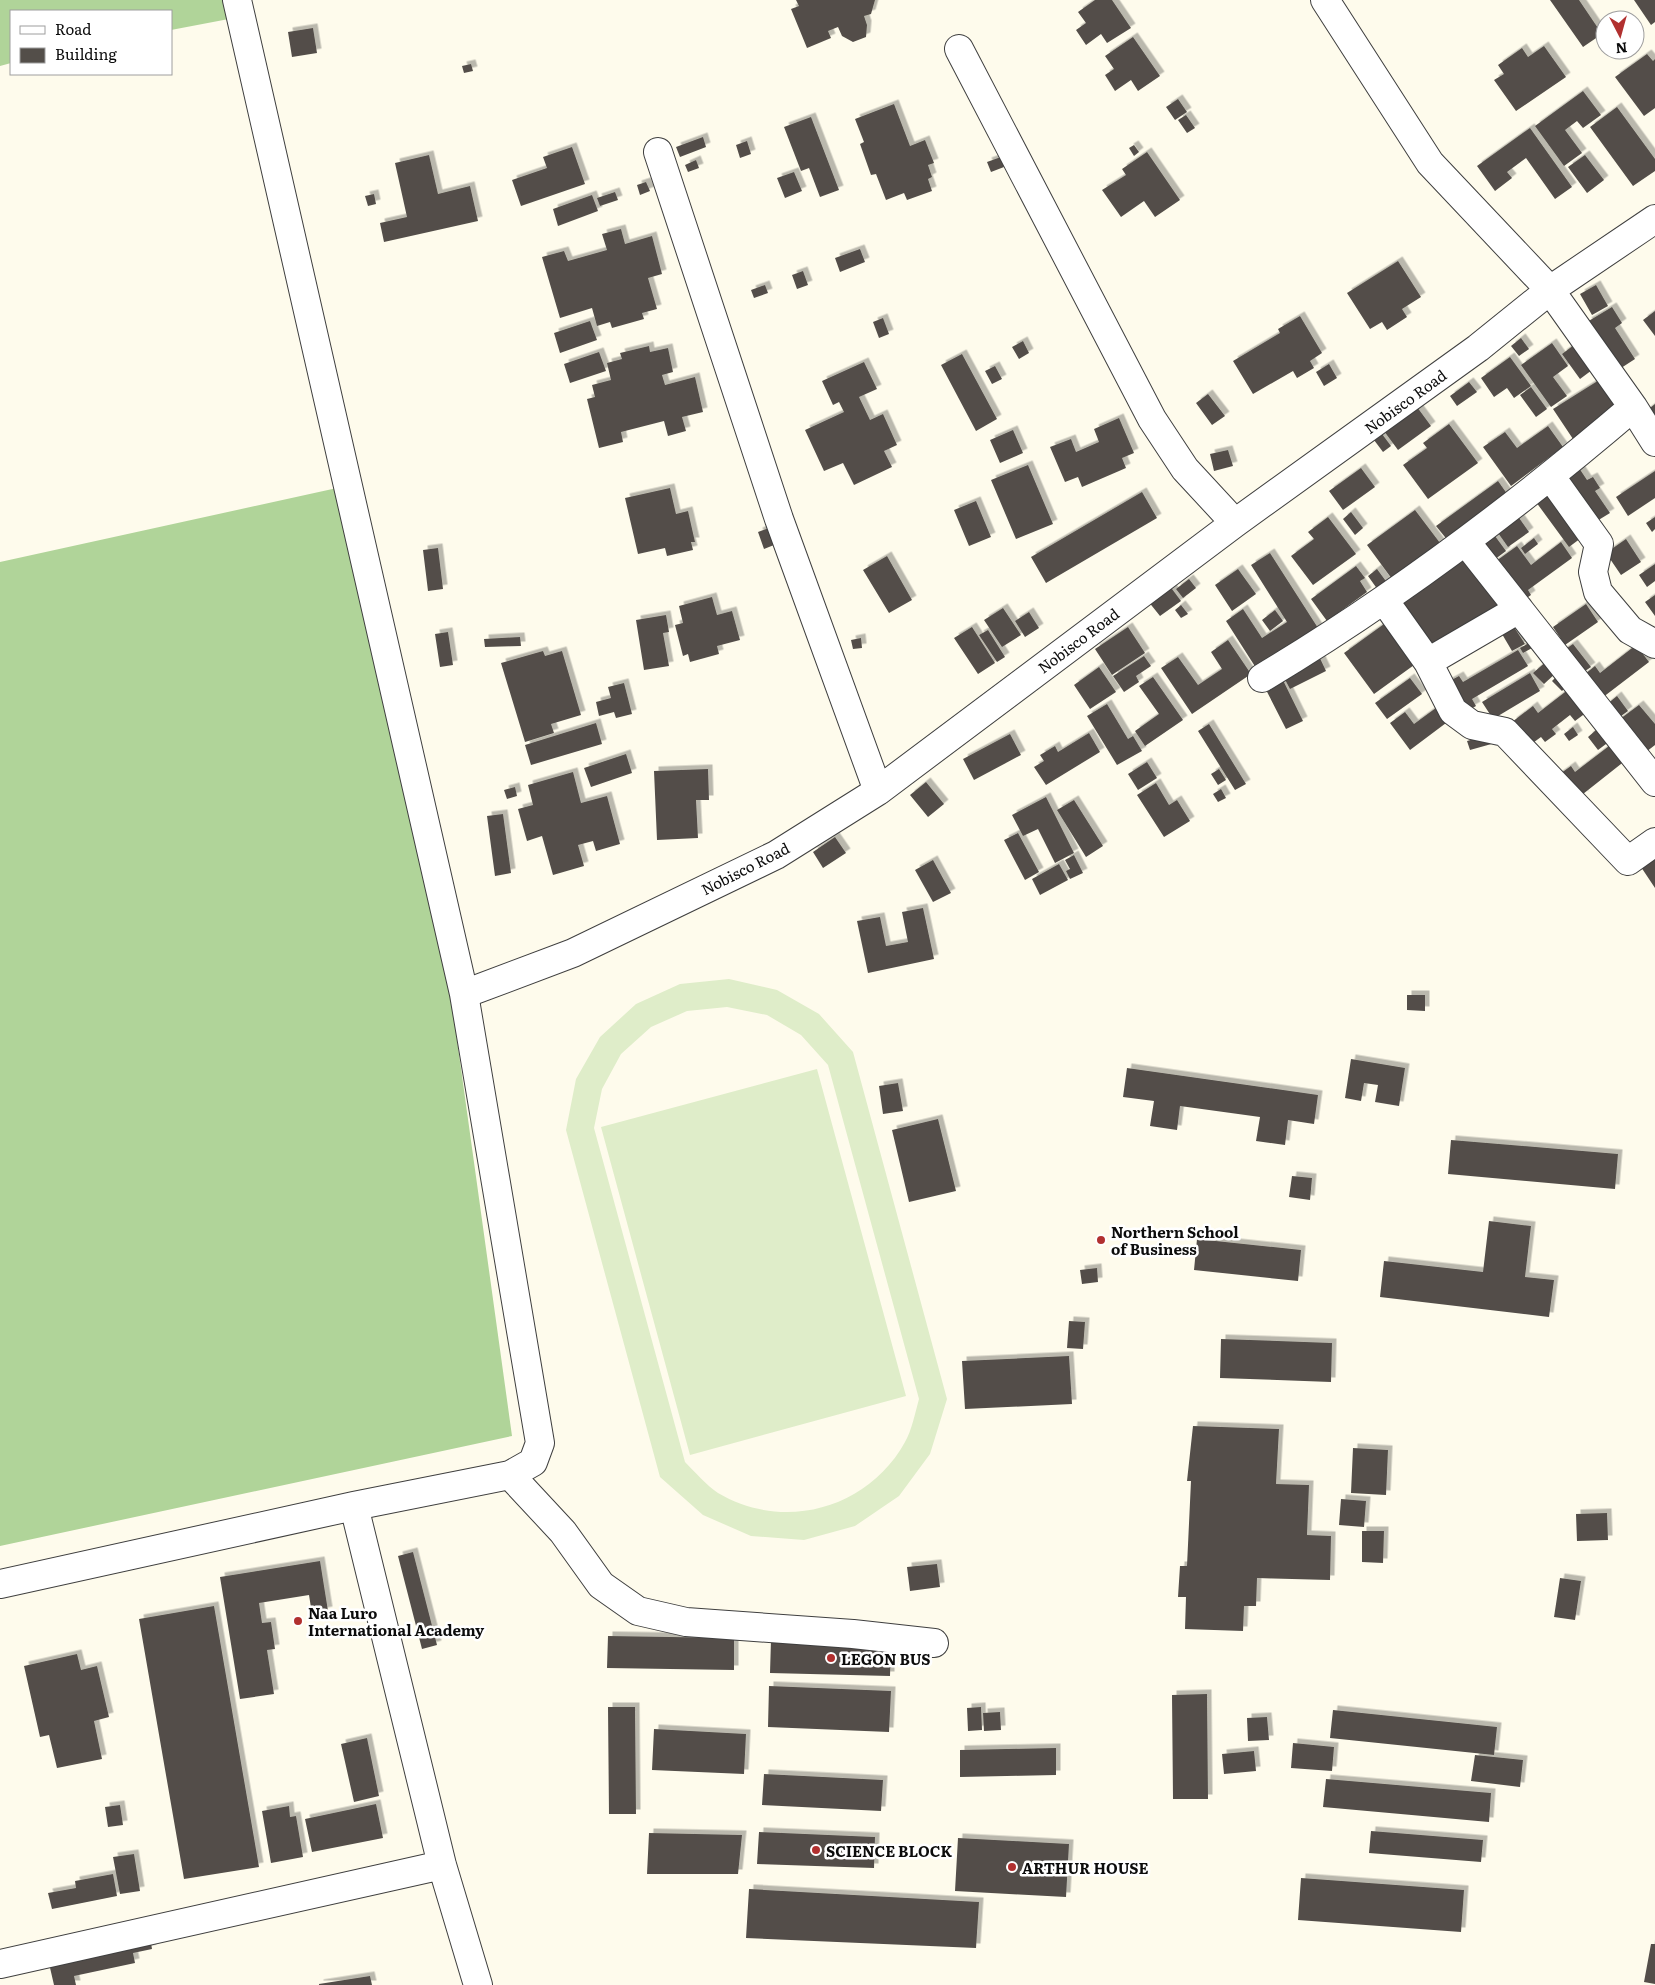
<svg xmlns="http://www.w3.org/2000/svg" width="1655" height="1985" viewBox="0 0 1655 1985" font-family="Literata,serif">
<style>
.forest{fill:#b0d499}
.pitch{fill:#dfedc9;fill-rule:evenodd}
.building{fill:#534e49;filter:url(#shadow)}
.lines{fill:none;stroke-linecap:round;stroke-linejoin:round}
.minor-casing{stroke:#3f3f3f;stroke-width:30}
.minor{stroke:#fff;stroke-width:28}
.poi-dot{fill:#b1302f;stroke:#fff;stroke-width:2}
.labels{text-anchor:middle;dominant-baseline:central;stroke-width:5;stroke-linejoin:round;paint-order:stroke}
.street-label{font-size:15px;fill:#0c0c0c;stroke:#fff}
.poi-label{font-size:15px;font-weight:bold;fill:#0c0c0c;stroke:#fff;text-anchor:start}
</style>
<defs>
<filter id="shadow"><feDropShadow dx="4.5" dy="-4.5" stdDeviation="0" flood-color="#0004"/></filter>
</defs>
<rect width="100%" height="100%" fill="#fefbec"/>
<path class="forest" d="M0 0H229L234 18 171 30V11H11V63L0 66Z
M337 488 448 975 512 1436 0 1546V562Z"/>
<path class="pitch" d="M729 979 777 990 819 1014 853 1052 947 1399 930 1454 899 1496 855 1526 804 1540 751 1536 703 1515 660 1477 566 1130 576 1079 600 1037 636 1004 680 984ZM727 1007 767 1015 801 1035 828 1065 919 1399C915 1413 912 1430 905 1442 868 1509 784 1532 718 1493 706 1485 695 1472 685 1462L594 1128 602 1089 621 1054 651 1027 687 1011Z
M817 1069 906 1396 690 1455 601 1127Z"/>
<path class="building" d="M796 0H875L871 14 864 16 867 25 866 37 853 42 842 36 838 27 828 31 831 38 807 48 791 9 799 6Z
M1095 0H1112L1131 28 1107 43 1101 34 1086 45 1076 30 1086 23 1078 12Z
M1550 0H1579L1602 34 1583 47Z
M1634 0H1655V22L1651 25Z
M313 28 317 53 292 57 288 32Z
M1133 37 1160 76 1138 91 1131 80 1115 91 1105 75 1114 69 1105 56Z
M1544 46 1566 77 1516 111 1494 80 1504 74 1498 65 1522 48 1528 57Z
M1647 54 1653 61 1655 59V108L1644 116 1615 77Z
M471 64 473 71 464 73 462 66Z
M1583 91 1601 115 1583 128 1577 121 1565 130 1582 153 1564 166 1535 126Z
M1178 99 1187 112 1175 120 1166 107Z
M894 104 910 146 925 140 934 163 928 165 932 177 928 179 932 191 907 200 904 193 886 200 876 174 871 175 860 144 864 142 855 119Z
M1617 107 1655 159V171L1633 186 1590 127Z
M1186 115 1195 128 1187 133 1178 120Z
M811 117 839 190 820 197 809 168 801 171 784 127Z
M1530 128 1572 187 1555 199 1526 158 1507 172 1512 178 1495 191 1477 166Z
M703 137 706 147 680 157 676 147Z
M747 141 751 154 740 158 736 145Z
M1134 145 1139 152 1134 156 1129 148Z
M572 147 585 184 521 206 512 180 547 168 543 157Z
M1147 152 1180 200 1155 217 1144 201 1121 217 1102 190 1126 175 1122 169Z
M429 155 438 194 470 186 478 221 384 242 380 223 407 217 395 163Z
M1585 155 1604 180 1587 193 1568 167Z
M1001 157 1004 167 991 172 987 162Z
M696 160 699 168 688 172 685 165Z
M794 172 802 191 785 198 777 178Z
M646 182 650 191 640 195 637 185Z
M615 192 618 200 600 206 597 198Z
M374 194 376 204 368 206 365 196Z
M592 195 598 211 558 226 553 209Z
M621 229 625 244 652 236 662 274 648 278 657 309 642 313 644 319 612 328 610 322 597 326 592 308 560 318 542 257 564 251 568 261 607 250 602 234Z
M860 249 865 262 840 272 835 258Z
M1398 261 1421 297 1402 309 1407 317 1387 330 1382 322 1370 329 1347 293Z
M803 271 808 285 797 289 792 275Z
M765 285 768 293 754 298 751 290Z
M1596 285 1608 306 1592 315 1580 294Z
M1612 307 1622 323 1615 328 1635 359 1618 370 1587 322Z
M1655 311V336L1643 320Z
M1300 316 1322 353 1310 361 1314 368 1297 378 1293 371 1253 394 1233 361 1280 333 1278 329Z
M883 318 889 334 879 338 873 322Z
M590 321 597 340 560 353 554 333Z
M1521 338 1529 349 1519 356 1511 346Z
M1023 341 1029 353 1019 359 1012 347Z
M1578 342 1596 367 1580 379 1562 354Z
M1552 343 1568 366 1553 377 1567 396 1551 407 1521 365Z
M649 346 650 352 668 348 673 372 662 375 665 385 695 377 703 412 682 417 686 431 668 436 664 421 621 432 623 442 599 448 587 399 595 397 592 385 611 380 607 363 622 359 620 353Z
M599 352 606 371 570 383 564 364Z
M962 354 997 419 976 431 941 365Z
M1510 357 1531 386 1514 398 1507 388 1494 397 1481 378Z
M864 362 877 389 859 397 870 420 883 414 897 445 884 451 892 467 854 485 843 463 824 471 805 430 844 412 839 402 833 405 822 381Z
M1329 364 1337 378 1324 386 1316 372Z
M995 366 1002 379 992 384 985 371Z
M1604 377 1623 407 1573 439 1553 409Z
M1469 382 1477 392 1457 406 1450 396Z
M1531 387 1547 409 1536 417 1520 395Z
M1208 394 1225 416 1212 425 1196 403Z
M1655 404V426L1645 412Z
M1417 407 1431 426 1398 450 1384 431Z
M1119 418 1134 453 1122 458 1126 468 1082 487 1078 477 1065 482 1050 447 1071 439 1076 452 1099 442 1094 429Z
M1449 424 1478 463 1428 499 1403 465 1427 448 1423 443Z
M1548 426 1563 447 1511 486 1483 447 1505 432 1517 448Z
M1013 430 1023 453 1000 463 990 440Z
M1379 430 1391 446 1383 452 1371 436Z
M1228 450 1233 466 1214 471 1210 454Z
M1028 465 1053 524 1016 539 991 480Z
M1361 468 1375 487 1343 510 1329 491Z
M1579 468 1587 480 1593 477 1600 488 1595 491 1610 513 1592 524 1562 480Z
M1655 471V498L1628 516 1616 497Z
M1498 481 1510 498 1449 542 1436 526Z
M670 488 676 514 688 511 695 542H691L693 550 667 556 665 548 638 554 625 498Z
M1552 490 1585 535 1569 547 1536 502Z
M1142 492 1157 518 1046 583 1031 557Z
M976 501 991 537 969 546 954 510Z
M1415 510 1440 543 1392 579 1367 545Z
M1351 512 1363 528 1355 535 1343 519Z
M1517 515 1529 532 1508 547 1496 530Z
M1328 517 1356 554 1313 585 1291 556 1314 539 1308 532Z
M1655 517V529L1652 532 1646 523Z
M769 528 774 545 764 549 758 532Z
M1492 532 1506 551 1490 563 1475 544Z
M1534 538 1538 544 1525 554 1521 548Z
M1626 539 1641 562 1621 575 1606 553Z
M1561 542 1572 558 1528 590 1531 595 1521 602 1492 564 1517 546 1531 565Z
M438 548 443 589 428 591 423 550Z
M1469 549 1503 602 1427 651 1392 598Z
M1270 553 1318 628 1256 668 1226 621 1243 609 1262 638 1287 622 1251 565Z
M887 556 912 600 889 613 863 570Z
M1655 564V581L1647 587 1639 575Z
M1356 566 1365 578 1360 581 1367 592 1327 621 1311 599Z
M1238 569 1256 594 1232 611 1215 585Z
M1377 569 1388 584 1378 590 1368 576Z
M1189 579 1196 588 1183 598 1176 589Z
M1169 585 1181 601 1160 616 1148 601Z
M1655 595V616L1645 602Z
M712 597 717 615 732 611 740 640 717 646 719 654 690 662 688 654 683 656 675 625 683 623 679 606Z
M1586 604 1598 622 1565 645 1553 627Z
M1181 605 1188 614 1181 618 1175 610Z
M1003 608 1021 635 1002 647 984 620Z
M1275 610 1283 621 1270 631 1262 620Z
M1029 612 1039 628 1025 637 1015 621Z
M666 615 669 632 663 633 669 666 644 670 636 620Z
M1391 619 1421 660 1374 694 1344 653Z
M972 627 995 663 978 674 954 638Z
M1128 627 1145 653 1112 675 1095 649Z
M1514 627 1525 644 1512 651 1502 634Z
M988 630 1005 657 997 662 979 635Z
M448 632 453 665 440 667 435 634Z
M520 637 521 646 485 647 484 639Z
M861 638 862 648 853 649 851 640Z
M1228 640 1251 674 1192 714 1161 668 1178 657 1198 685 1222 669 1211 652Z
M1529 643 1532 648 1523 653 1520 648Z
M1573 644 1591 667 1578 676 1560 653Z
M1636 645 1649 662 1598 701 1580 678 1595 666 1600 673Z
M1518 650 1528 666 1472 699 1476 706 1464 713 1446 683 1459 676 1463 682Z
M543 651 545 656 562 651 581 715 551 724 554 733 525 742 501 663Z
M1317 652 1326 671 1290 689 1280 670Z
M1144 656 1151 666 1136 676 1139 682 1124 692 1113 676Z
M1548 660 1558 671 1544 684 1533 673Z
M1099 667 1116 692 1090 709 1074 685Z
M1279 672 1303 721 1286 729 1261 680Z
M1530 673 1540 691 1493 719 1482 702Z
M1560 673 1570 683 1562 691 1552 681Z
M1153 677 1183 720 1145 746 1135 731 1159 714 1139 686Z
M1410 678 1422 694 1387 719 1375 703Z
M624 683 632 714 616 718 614 712 599 716 596 702 611 698 608 687Z
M1569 689 1587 712 1575 721 1570 715 1552 729 1556 734 1545 742 1541 737 1530 745 1512 722 1533 706 1538 713Z
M1617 696 1628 711 1617 719 1606 705Z
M1107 704 1128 739 1133 736 1142 751 1117 765 1087 716Z
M1440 705 1450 720 1410 750 1390 723 1405 712 1414 724Z
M1639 705 1655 724V745L1642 755 1616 722Z
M596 723 602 744 531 765 525 745Z
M1209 724 1246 784 1235 790 1198 731Z
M1603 724 1614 738 1598 750 1588 737Z
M1573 727 1578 735 1569 741 1564 734Z
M1089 733 1100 752 1046 785 1034 767 1044 761 1040 755 1055 746 1058 752Z
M1010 734 1021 755 974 780 963 759Z
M1492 734 1495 743 1470 750 1467 741Z
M1613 743 1626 760 1583 794 1586 797 1557 776 1571 766 1575 772Z
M626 754 632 773 591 787 584 768Z
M1147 762 1157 778 1138 790 1128 774Z
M708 769 709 800H696L698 838 657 840 654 771Z
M1219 769 1226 780 1218 785 1211 774Z
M573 772 581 803 607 796 620 844 596 851 593 841 578 845 584 866 553 875 542 836 527 841 518 809 533 805 528 785Z
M926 782 944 804 928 817 910 795Z
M1156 783 1169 805 1177 800 1190 821 1164 837 1137 795Z
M515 787 517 796 507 799 504 790Z
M1221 789 1226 798 1218 802 1213 794Z
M1046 797 1074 853 1055 863 1038 829 1023 836 1012 815Z
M1074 800 1103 846 1086 857 1057 810Z
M503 814 511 873 495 876 487 816Z
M1018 833 1039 872 1025 880 1004 840Z
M835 837 846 853 823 868 813 852Z
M1655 854V888L1639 864Z
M1074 855 1083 873 1070 879 1066 871 1070 869 1065 860Z
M933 860 951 893 933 902 915 870Z
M1059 864 1068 880 1040 895 1032 879Z
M923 908 934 959 868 973 857 921 880 917 886 946 908 942 902 912Z
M1407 995H1425V1011L1407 1010Z
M1351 1059 1405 1068 1399 1106 1375 1102 1378 1085 1364 1083 1361 1101 1345 1098Z
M1127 1068 1318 1095 1314 1124 1288 1120 1285 1145 1256 1141 1260 1117 1180 1106 1177 1130 1150 1126 1154 1101 1123 1097Z
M898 1083 903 1111 883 1114 879 1086Z
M938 1119 956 1191 909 1202 892 1130Z
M1451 1140 1618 1154 1615 1189 1448 1174Z
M1292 1176 1312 1178 1310 1200 1289 1197Z
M1489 1221 1531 1226 1525 1277 1554 1280 1549 1317 1380 1297 1384 1261 1483 1272Z
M1197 1239 1301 1250 1298 1281 1194 1270Z
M1097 1268 1098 1282 1082 1284 1080 1270Z
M1069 1321 1085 1322 1083 1349 1067 1348Z
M1221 1339 1332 1343 1331 1382 1220 1378Z
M1069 1356 1072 1404 965 1409 962 1361Z
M1193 1426 1279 1429 1276 1484 1309 1485 1307 1535 1331 1536 1330 1580 1257 1578 1256 1606H1244L1243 1631 1185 1629 1186 1597H1178L1180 1566H1187L1191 1481H1187Z
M1353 1448 1388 1450 1386 1495 1351 1493Z
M1341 1499 1366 1501 1364 1527 1339 1525Z
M1607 1513 1608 1540 1577 1541 1576 1514Z
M1362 1531H1384L1383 1563 1362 1562Z
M413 1552 437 1645 422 1649 398 1556Z
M320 1561 328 1611 312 1614 309 1595 259 1603 262 1623 271 1622 275 1649 267 1650 274 1694 240 1699 220 1577Z
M937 1564 940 1587 910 1591 907 1567Z
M1560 1578 1581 1581 1575 1620 1554 1617Z
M214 1606 259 1867 184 1879 139 1619Z
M608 1636 734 1638V1670L607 1668Z
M771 1640 891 1643 890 1676 770 1673Z
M77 1654 81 1670 97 1666 109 1717 94 1721 102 1759 57 1768 49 1735 40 1737 24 1666Z
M769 1686 891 1691 889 1732 768 1727Z
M1207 1694 1208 1799H1173L1172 1695Z
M608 1707H635L636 1814H609Z
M981 1707 982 1730 968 1731 967 1708Z
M1333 1710 1497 1727 1494 1755 1330 1738Z
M1000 1712 1001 1730 984 1731 983 1713Z
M1267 1717 1269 1740 1248 1741 1247 1718Z
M654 1729 746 1734 744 1774 652 1770Z
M367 1738 379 1796 354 1802 341 1744Z
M1293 1743 1334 1747 1332 1771 1291 1768Z
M1056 1748V1775L960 1777V1750Z
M1254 1751 1256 1771 1224 1774 1222 1754Z
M1475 1755 1523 1760 1520 1787 1471 1781Z
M764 1774 883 1780 881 1811 762 1805Z
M1326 1779 1491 1793 1489 1822 1323 1807Z
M376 1804 383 1838 312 1852 305 1819Z
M120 1805 123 1825 108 1827 105 1807Z
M289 1806 290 1817 296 1816 303 1857 271 1863 262 1811Z
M1371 1831 1483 1840 1481 1862 1369 1853Z
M759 1832 875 1837 874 1868 757 1864Z
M649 1833 742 1835 738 1874H647Z
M958 1838 1069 1844 1066 1897 955 1891Z
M134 1854 140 1891 120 1894 113 1857Z
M113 1874 117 1896 52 1909 48 1893 76 1888 75 1881Z
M1301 1878 1464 1890 1461 1932 1298 1920Z
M749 1889 979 1902 976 1948 746 1938Z
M150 1937 152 1949 133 1953 135 1963 74 1976 76 1985H54L48 1959Z
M1651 1944H1655V1984L1644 1982Z
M370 1976 372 1985H319V1984Z"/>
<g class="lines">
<defs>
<path id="minor" d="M1325 0 1430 163 1550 290 1633 407 1655 442
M959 49 1152 419 1185 469 1235 523
M658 152 779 519 878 791
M1551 477 1599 544 1593 572 1598 592 1630 630 1655 644
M1466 542 1655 782
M1384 600 1428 662 1453 711 1472 725 1505 732 1628 861 1655 842
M1428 662 1519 609
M1262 678C1394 599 1516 507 1633 407
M464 994 573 953 776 855 878 791 1235 523 1478 348 1550 290 1655 219
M510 1475 563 1532 601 1585 638 1611 686 1622 853 1634 934 1643
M354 1506 442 1865 478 1985
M0 1584 354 1506 510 1475 533 1462 540 1443 464 994 237 0
M0 1964 442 1865"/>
</defs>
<use href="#minor" class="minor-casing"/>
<use href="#minor" class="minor"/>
</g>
<g class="poi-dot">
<circle cx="1101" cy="1240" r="5"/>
<circle cx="298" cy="1621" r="5"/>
<circle cx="831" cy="1658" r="5"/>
<circle cx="816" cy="1850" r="5"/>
<circle cx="1012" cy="1867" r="5"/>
</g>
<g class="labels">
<g class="street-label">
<text transform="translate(1405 401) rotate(-36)">Nobisco Road</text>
<text transform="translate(1078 640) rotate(-37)">Nobisco Road</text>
<text transform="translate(745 868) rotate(-27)">Nobisco Road</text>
</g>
<g class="poi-label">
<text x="1111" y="1231">Northern School<tspan x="1111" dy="17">of Business</tspan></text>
<text x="308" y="1612">Naa Luro<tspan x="308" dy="17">International Academy</tspan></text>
<text x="841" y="1658">LEGON BUS</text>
<text x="826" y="1850">SCIENCE BLOCK</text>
<text x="1022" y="1867">ARTHUR HOUSE</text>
</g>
</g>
<rect x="10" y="10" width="162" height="65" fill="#ffffff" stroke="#9e9e9e"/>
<rect x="20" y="26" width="25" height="8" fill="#ffffff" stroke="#9e9e9e"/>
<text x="55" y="35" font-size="15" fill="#0c0c0c">Road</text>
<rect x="20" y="48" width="25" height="15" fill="#534e49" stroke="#9e9e9e"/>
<text x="55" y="60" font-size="15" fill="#0c0c0c">Building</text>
<g transform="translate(1620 35) rotate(174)"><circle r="24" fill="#ffffff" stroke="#9e9e9e"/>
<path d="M0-4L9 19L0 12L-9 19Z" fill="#b1302f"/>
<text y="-8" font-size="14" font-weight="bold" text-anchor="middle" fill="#0c0c0c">N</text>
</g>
</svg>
